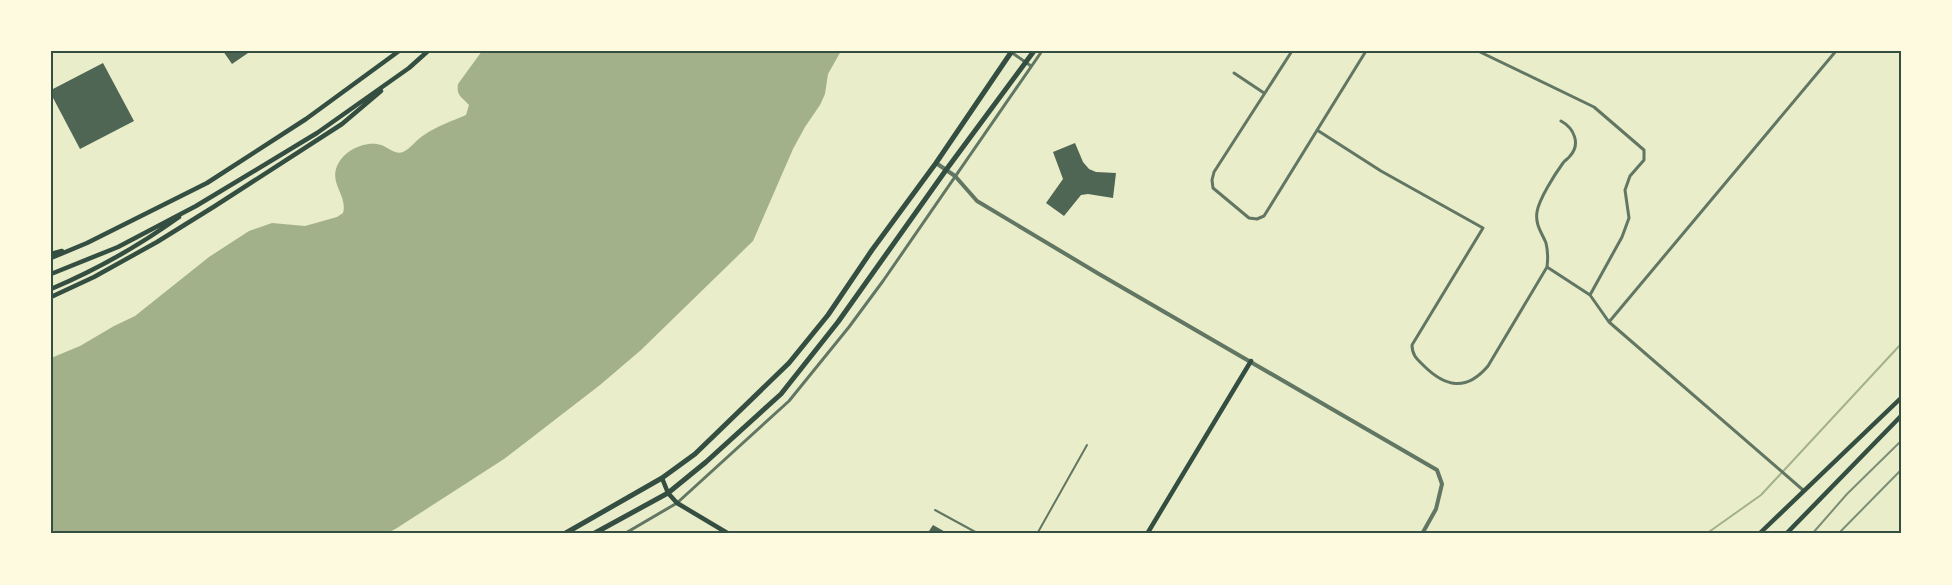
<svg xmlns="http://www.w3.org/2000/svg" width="1952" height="585" viewBox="0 0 1952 585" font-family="'Space Grotesk',sans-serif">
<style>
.water{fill:#a3b18a}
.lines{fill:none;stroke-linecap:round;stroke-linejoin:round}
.stream{stroke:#a3b18a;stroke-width:2}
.building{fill:#4f6655}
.pedestrian{stroke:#617663;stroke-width:2}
.minor{stroke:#617663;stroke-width:3}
.tertiary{stroke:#617663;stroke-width:4}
.secondary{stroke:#344e41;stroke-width:4.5}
.primary{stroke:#344e41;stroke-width:4.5}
.trunk{stroke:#344e41;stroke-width:5}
.rail{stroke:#7c8e77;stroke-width:2}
.neatline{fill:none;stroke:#344e41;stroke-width:2}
</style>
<rect width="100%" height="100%" fill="#e9edc9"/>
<path class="water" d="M482 51H841L828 74 825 94 820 105 805 127 793 149 753 241 641 350 600 385 504 459 397 528 386 534H51V358L80 346 114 326 135 316 209 257 249 231 272 223 305 226 337 217 343 213C348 195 328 183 338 164 345 150 366 140 381 145 388 147 395 155 403 152 410 149 417 139 424 135 437 126 452 121 466 115L469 105C462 97 456 96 458 84Z"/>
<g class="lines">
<path class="stream" d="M1706 534 1761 495 1901 344"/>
</g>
<path class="building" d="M223 51H251L232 64Z
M103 63 134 121 80 149 51 94V90Z
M1075 143 1083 162 1089 169 1096 172 1116 173 1113 198 1088 194 1081 195 1064 216 1046 203 1063 179 1053 152Z
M933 525 949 534H927Z"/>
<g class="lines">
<path class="pedestrian" d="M935 510 979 534
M1037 534 1087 445"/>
<path class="minor" d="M1292 51 1214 172 1212 180 1213 188 1249 218 1257 219 1264 216 1366 51
M1478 51 1594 107 1644 150V160L1630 176 1625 190 1629 218 1622 237 1590 295 1609 322 1803 490
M1011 52 1031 66
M1234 73 1264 93
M1317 130 1381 171 1483 228 1412 345C1412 355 1417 359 1423 365 1445 387 1466 392 1488 366L1547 267C1548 259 1548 251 1546 243 1542 233 1535 225 1537 212 1539 199 1555 174 1563 163 1565 160 1568 159 1570 156 1581 144 1574 128 1561 121
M1547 267 1590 295
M1609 322 1836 51
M624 534 677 503 789 401 849 327 883 281 1042 51"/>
<path class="tertiary" d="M936 163 955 176 977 201 1099 274 1437 470 1442 484 1436 509 1422 534"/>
<path class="secondary" d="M662 478 668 493 677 503 729 534"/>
<path class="primary" d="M51 254 62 251
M51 258 87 243 207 183 306 119 399 51
M51 274 118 247 196 206 317 133 409 68 428 51
M51 289C96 270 140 245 179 217
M51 297 94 277 157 242 215 206 342 124 381 91
M1147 534 1251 361
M1759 534 1901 398
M1786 534 1901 416"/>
<path class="trunk" d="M564 534 662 478 695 454 789 363 828 315 872 250 936 163 1012 51
M593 534 668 493 706 462 781 394 838 322 946 170 1034 51"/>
<path class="rail" d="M1812 534 1847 494 1901 441
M1838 534 1901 470"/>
</g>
<rect width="1952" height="585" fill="none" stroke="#fefae0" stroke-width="105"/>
<rect x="52" y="52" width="1848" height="480" class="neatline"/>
</svg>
